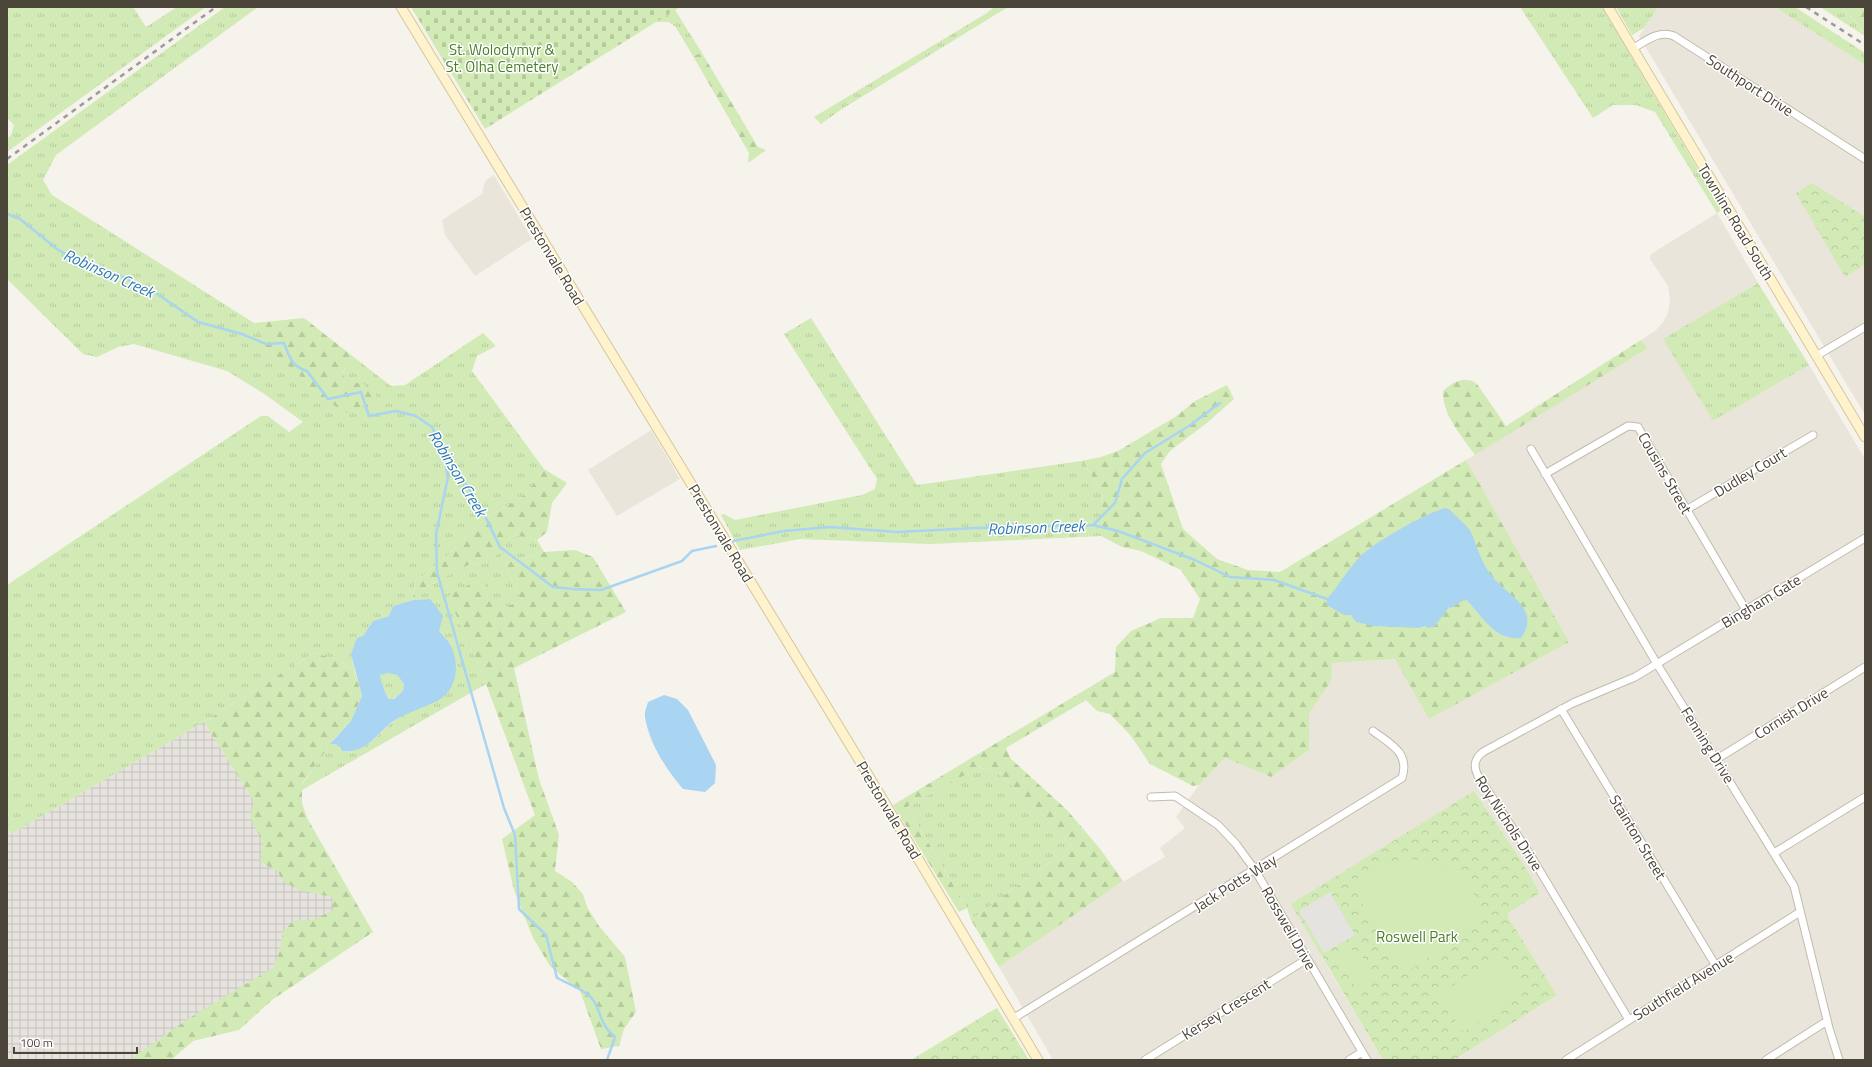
<svg xmlns="http://www.w3.org/2000/svg" width="1872" height="1067" viewBox="0 0 1872 1067" font-family="'Titillium Web',sans-serif">
<style>
.residential{fill:#eae5da}
.industrial{fill:url(#industrial-grid)}
.grass{fill:url(#grass-tufts)}
.forest{fill:url(#forest-firs)}
.cemetery{fill:url(#cemetery-stones)}
.park{fill:url(#park-crowns)}
.garden{fill:#d2eab5}
.parking{fill:#e5e3e0}
.water{fill:#a9d4f2;fill-rule:evenodd}
.lines{fill:none;stroke-linecap:round;stroke-linejoin:round}
.stream{stroke:#a9d4f2;stroke-width:2.5}
.street-casing{stroke:#c2bbae;stroke-width:9}
.secondary-casing{stroke:#d6c79b;stroke-width:11}
.street{stroke:#fff;stroke-width:7}
.secondary{stroke:#fff3cd;stroke-width:9}
.rail{stroke:#9a9a9a;stroke-width:2.5;stroke-dasharray:5 5;stroke-linecap:butt}
.labels{text-anchor:middle;dominant-baseline:central;stroke-width:3;stroke-linejoin:round;paint-order:stroke}
.park-label{font-size:15px;fill:#4a7f2a;stroke:#fff}
.street-label{font-size:15px;fill:#4b4439;stroke:#fff}
.water-label{font-size:16px;font-style:italic;fill:#2e7ab2;stroke:#fff}
</style>
<defs>
<pattern id="industrial-grid" width="8" height="8" patternUnits="userSpaceOnUse"><rect width="8" height="8" fill="#e6e2dd"/><path d="M0 4h8M4 0v8" fill="none" stroke="#c7c3be"/></pattern>
<pattern id="grass-tufts" width="24" height="20" patternUnits="userSpaceOnUse"><rect width="24" height="20" fill="#d2eab5"/><path d="M3 7l-1-3M5 7V3M7 7l1-3M15 17l-1-3M17 17v-4M19 17l1-3" fill="none" stroke="#b6ca9c"/></pattern>
<pattern id="forest-firs" width="22" height="20" patternUnits="userSpaceOnUse"><rect width="22" height="20" fill="#d2eab5"/><path d="M5 1l3.5 6h-7zM16 11l3.5 6h-7z" fill="#b6ca9c"/></pattern>
<pattern id="cemetery-stones" width="16" height="16" patternUnits="userSpaceOnUse"><rect width="16" height="16" fill="#d2eab5"/><path d="M2 7V4a2 2 0 0 1 4 0v3zM10 15v-3a2 2 0 0 1 4 0v3z" fill="#b6ca9c"/></pattern>
<pattern id="park-crowns" width="20" height="18" patternUnits="userSpaceOnUse"><rect width="20" height="18" fill="#d2eab5"/><path d="M2 6a3 3 0 1 1 6 0M12 15a3 3 0 1 1 6 0" fill="none" stroke="#b6ca9c"/></pattern>
</defs>
<rect width="100%" height="100%" fill="#f6f3ec"/>
<path class="residential" d="M1658 7H1775L1865 65V415L1639 36Z
M494 175 532 239 475 276 445 235 442 220 482 194 485 181Z
M1717 213 1758 283 1664 339 1713 421 1809 365 1865 459V1060H1454L1557 995 1508 917V913L1540 893 1523 863 1474 791 1321 956 1383 1060H1053L999 967 1109 890 1165 857 1160 848 1185 828 1176 817 1199 785 1225 758 1271 777 1309 750V714L1331 681V663L1395 659 1568 642 1466 460 1648 348 1641 340 1655 331 1663 322 1668 313 1670 299 1668 286 1650 259 1651 254Z
M651 430 680 479 617 516 588 470Z"/>
<path class="industrial" d="M204 722 254 801 369 930 157 1060H7V828L11 834Z"/>
<path class="grass" d="M7 7H133L146 27 177 7H206L7 152V139L11 135 14 125 7 118Z
M225 7H258L56 155 43 180 52 195 254 323 266 350 296 372 320 397 346 383 343 372 348 361 355 358 391 386 405 385 483 333 496 346 477 356 472 371 544 469 526 494 483 520 448 555 415 582 413 599 426 587 470 564 488 563 498 553 502 540 517 535 537 540 544 552 504 564 522 601 495 610 472 583 449 597 486 684 302 790V785L330 744 339 745 342 751C366 754 377 734 394 721 407 711 426 705 442 698L451 645 439 631 430 599 413 600 393 606 389 616 373 621 351 654 355 672 337 659 314 653 204 722 11 834 7 828V585L261 416H268L289 432 303 422 263 393 227 371 134 344 118 347 97 357 83 354 7 279V165Z
M994 7H1008L842 109 821 124 814 117 987 13Z
M1520 7H1602L1722 210 1717 213 1655 112 1636 105H1613L1593 118Z
M1616 7H1658L1644 28 1632 35Z
M1775 7H1795L1865 53V65Z
M1820 7H1841L1857 23 1865 36Z
M675 10 702 53 693 56 675 26 668 22H655Z
M1758 283 1809 365 1713 421 1663 339Z
M811 318 917 485 1081 461 1103 491 1101 536 930 544 800 539 740 550 721 515 724 514 735 520 862 495 875 489 877 479 784 334Z
M386 673 397 675 404 684 403 691 393 699H389C386 696 380 678 379 674L383 675Z
M978 767 998 773 1036 809 1072 846 971 920 967 908 907 807Z"/>
<path class="forest" d="M1841 7H1865V35L1857 23Z
M702 53 758 147 766 150 748 163 749 153 693 56Z
M304 318 355 358 348 361 343 372 346 383H362L377 395 370 403 347 413 320 397 296 372 266 350 254 323Z
M1641 340 1648 348 1475 455C1462 436 1442 415 1443 391 1453 382 1465 375 1477 384L1506 426Z
M1227 385 1234 399 1208 422 1170 451 1161 464 1183 529 1217 559 1248 570 1280 572 1466 460 1569 642 1429 719 1395 659 1332 663 1331 681 1309 714V750L1271 777 1225 758 1199 785 1193 786 1150 764 1131 736 1110 714 1097 711 1086 700 1006 748 1011 759 1067 810 1101 850 1123 881 999 967 971 920 1072 846 1036 809 998 773 979 767 907 807 967 908 959 912 893 805 1115 672 1116 647 1131 631 1161 618H1193L1200 599 1181 570 1141 551 1122 547 1101 536 1103 491 1081 461 1101 457 1118 451 1175 417 1195 401Z
M544 469 567 483 552 503 547 532 537 540 517 535 503 540 498 553 488 563 470 564 426 587 413 600 415 582 448 555 483 520 526 494Z
M575 550 593 557 626 612 514 668 539 779 559 835 555 871 572 882 583 894 587 907 599 926 625 957 636 1012 624 1029 619 1046 601 1049 580 991 550 966 533 938 514 890 502 839 535 815 486 684 448 596 472 583 483 580 495 610 522 601 504 564 544 552Z
M314 653 337 659 355 672 362 696 351 721 334 739 302 784V803L307 818 373 932 272 1000 239 1030 193 1041 171 1060H129L197 1013 273 968 279 953 283 932 293 921 316 919 333 910 332 897 299 890 283 881 278 872 260 861 263 842 250 817 254 801 204 722Z"/>
<path class="cemetery" d="M411 7H680L485 129Z"/>
<path class="park" d="M1812 183 1865 217V264L1845 277 1796 193Z
M1474 791 1523 863 1540 893 1508 913V917L1557 995 1454 1060H1383L1291 904Z
M997 1008 1029 1060H911L993 1010Z"/>
<path class="garden" d="M1406 859C1457 862 1467 876 1487 919L1408 971 1401 969 1351 884C1367 871 1385 861 1406 859Z
M1348 949 1359 951 1373 975V983L1366 989 1356 988 1340 962 1341 956Z
M1501 954 1525 991 1463 1032 1439 995Z"/>
<path class="parking" d="M1330 892 1355 935 1324 953 1299 911Z"/>
<path class="water" d="M1446 508 1450 510C1455 516 1470 527 1472 534 1477 548 1482 563 1491 575 1506 595 1542 608 1521 638 1495 641 1482 616 1467 600L1462 601 1451 608 1449 607 1435 626 1428 628 1425 626 1419 628 1374 626 1356 622 1351 615H1344L1327 605V599C1338 587 1346 572 1357 560 1369 545 1427 512 1446 508Z
M430 599 443 616 439 631C443 636 448 640 451 646 459 663 458 685 442 698 430 706 408 712 395 720 376 733 368 754 342 751L339 745 330 744 351 721 362 696 351 654 357 638 363 636 373 621 389 616 393 606 413 600ZM386 673 397 675 404 684 403 691 394 699H389C386 696 380 678 380 674L383 675Z
M664 695 677 699 688 710 716 765 715 783 705 792 683 789C666 769 649 743 645 717 644 712 647 706 648 702Z"/>
<g class="lines">
<path class="stream" d="M7 214 20 219 57 249 90 268 119 275 153 291 198 322 242 334 266 344 284 343C289 356 292 367 307 371L328 399 361 392 369 416 396 411 416 416 432 427 443 452 478 502 500 547 553 587 573 589 601 590 682 561 692 551 716 546
M444 455 448 477 436 534 437 572 504 808 515 835 519 909 546 935 557 978C567 983 590 992 595 1003 603 1018 600 1024 615 1037L607 1060
M1093 525 1115 503 1122 479 1145 453 1189 426 1220 403
M733 541 784 531 830 527 897 532 975 528 1093 525 1118 531 1142 540 1195 560 1230 577 1274 580 1327 599"/>
<defs>
<path id="street" d="M1632 49C1646 41 1658 30 1674 36L1865 159
M1816 356 1865 327
M1531 449 1657 664 1794 886 1829 1028 1839 1060
M1545 474 1628 426 1638 427 1746 610
M1686 510 1813 435
M1561 709 1716 966
M1717 759 1865 667
M1151 797 1175 796 1218 825 1236 844 1255 870 1367 1060
M1774 853 1865 797
M1014 1018 1402 778C1410 753 1391 744 1373 731
M1629 1020 1531 856 1478 776C1473 766 1474 759 1483 752L1573 703 1635 677 1865 538
M1145 1060 1307 959
M1349 1060 1362 1052
M1566 1060 1800 912
M1766 1060 1827 1021"/>
<path id="secondary" d="M401 7 861 763 1038 1060
M1608 7 1865 437"/>
</defs>
<use href="#street" class="street-casing"/>
<use href="#secondary" class="secondary-casing"/>
<use href="#street" class="street"/>
<use href="#secondary" class="secondary"/>
<path class="rail" d="M1806 7 1865 45
M7 159 216 7"/>
</g>
<g class="labels">
<g class="park-label">
<text x="502" y="49">St. Wolodymyr &amp;<tspan x="502" dy="17">St. Olha Cemetery</tspan></text>
<text x="1417" y="936">Roswell Park</text>
</g>
<g class="street-label">
<text transform="translate(1750 85) rotate(33)">Southport Drive</text>
<text transform="translate(1736 222) rotate(59)">Townline Road South</text>
<text transform="translate(552 256) rotate(59)">Prestonvale Road</text>
<text transform="translate(1750 472) rotate(-31)">Dudley Court</text>
<text transform="translate(1665 473) rotate(60)">Cousins Street</text>
<text transform="translate(721 533) rotate(59)">Prestonvale Road</text>
<text transform="translate(1761 601) rotate(-31)">Bingham Gate</text>
<text transform="translate(1791 713) rotate(-32)">Cornish Drive</text>
<text transform="translate(1708 745) rotate(58)">Fenning Drive</text>
<text transform="translate(889 810) rotate(59)">Prestonvale Road</text>
<text transform="translate(1509 823) rotate(57)">Roy Nichols Drive</text>
<text transform="translate(1638 837) rotate(59)">Stainton Street</text>
<text transform="translate(1235 883) rotate(-32)">Jack Potts Way</text>
<text transform="translate(1289 928) rotate(60)">Rosswell Drive</text>
<text transform="translate(1683 986) rotate(-32)">Southfield Avenue</text>
<text transform="translate(1226 1009) rotate(-32)">Kersey Crescent</text>
</g>
<g class="water-label">
<text transform="translate(109 273) rotate(24)">Robinson Creek</text>
<text transform="translate(458 473) rotate(59)">Robinson Creek</text>
<text transform="translate(1036 527) rotate(-2)">Robinson Creek</text>
</g>
</g>
<rect width="1872" height="1067" fill="none" stroke="#4b4439" stroke-width="16"/>
<path d="M14 1047v6h123v-6" fill="none" stroke="#4b4439" stroke-width="2"/>
<text x="20" y="1047" font-size="12" fill="#4b4439" stroke="#ffffff" stroke-width="3" paint-order="stroke">100 m</text>
</svg>
